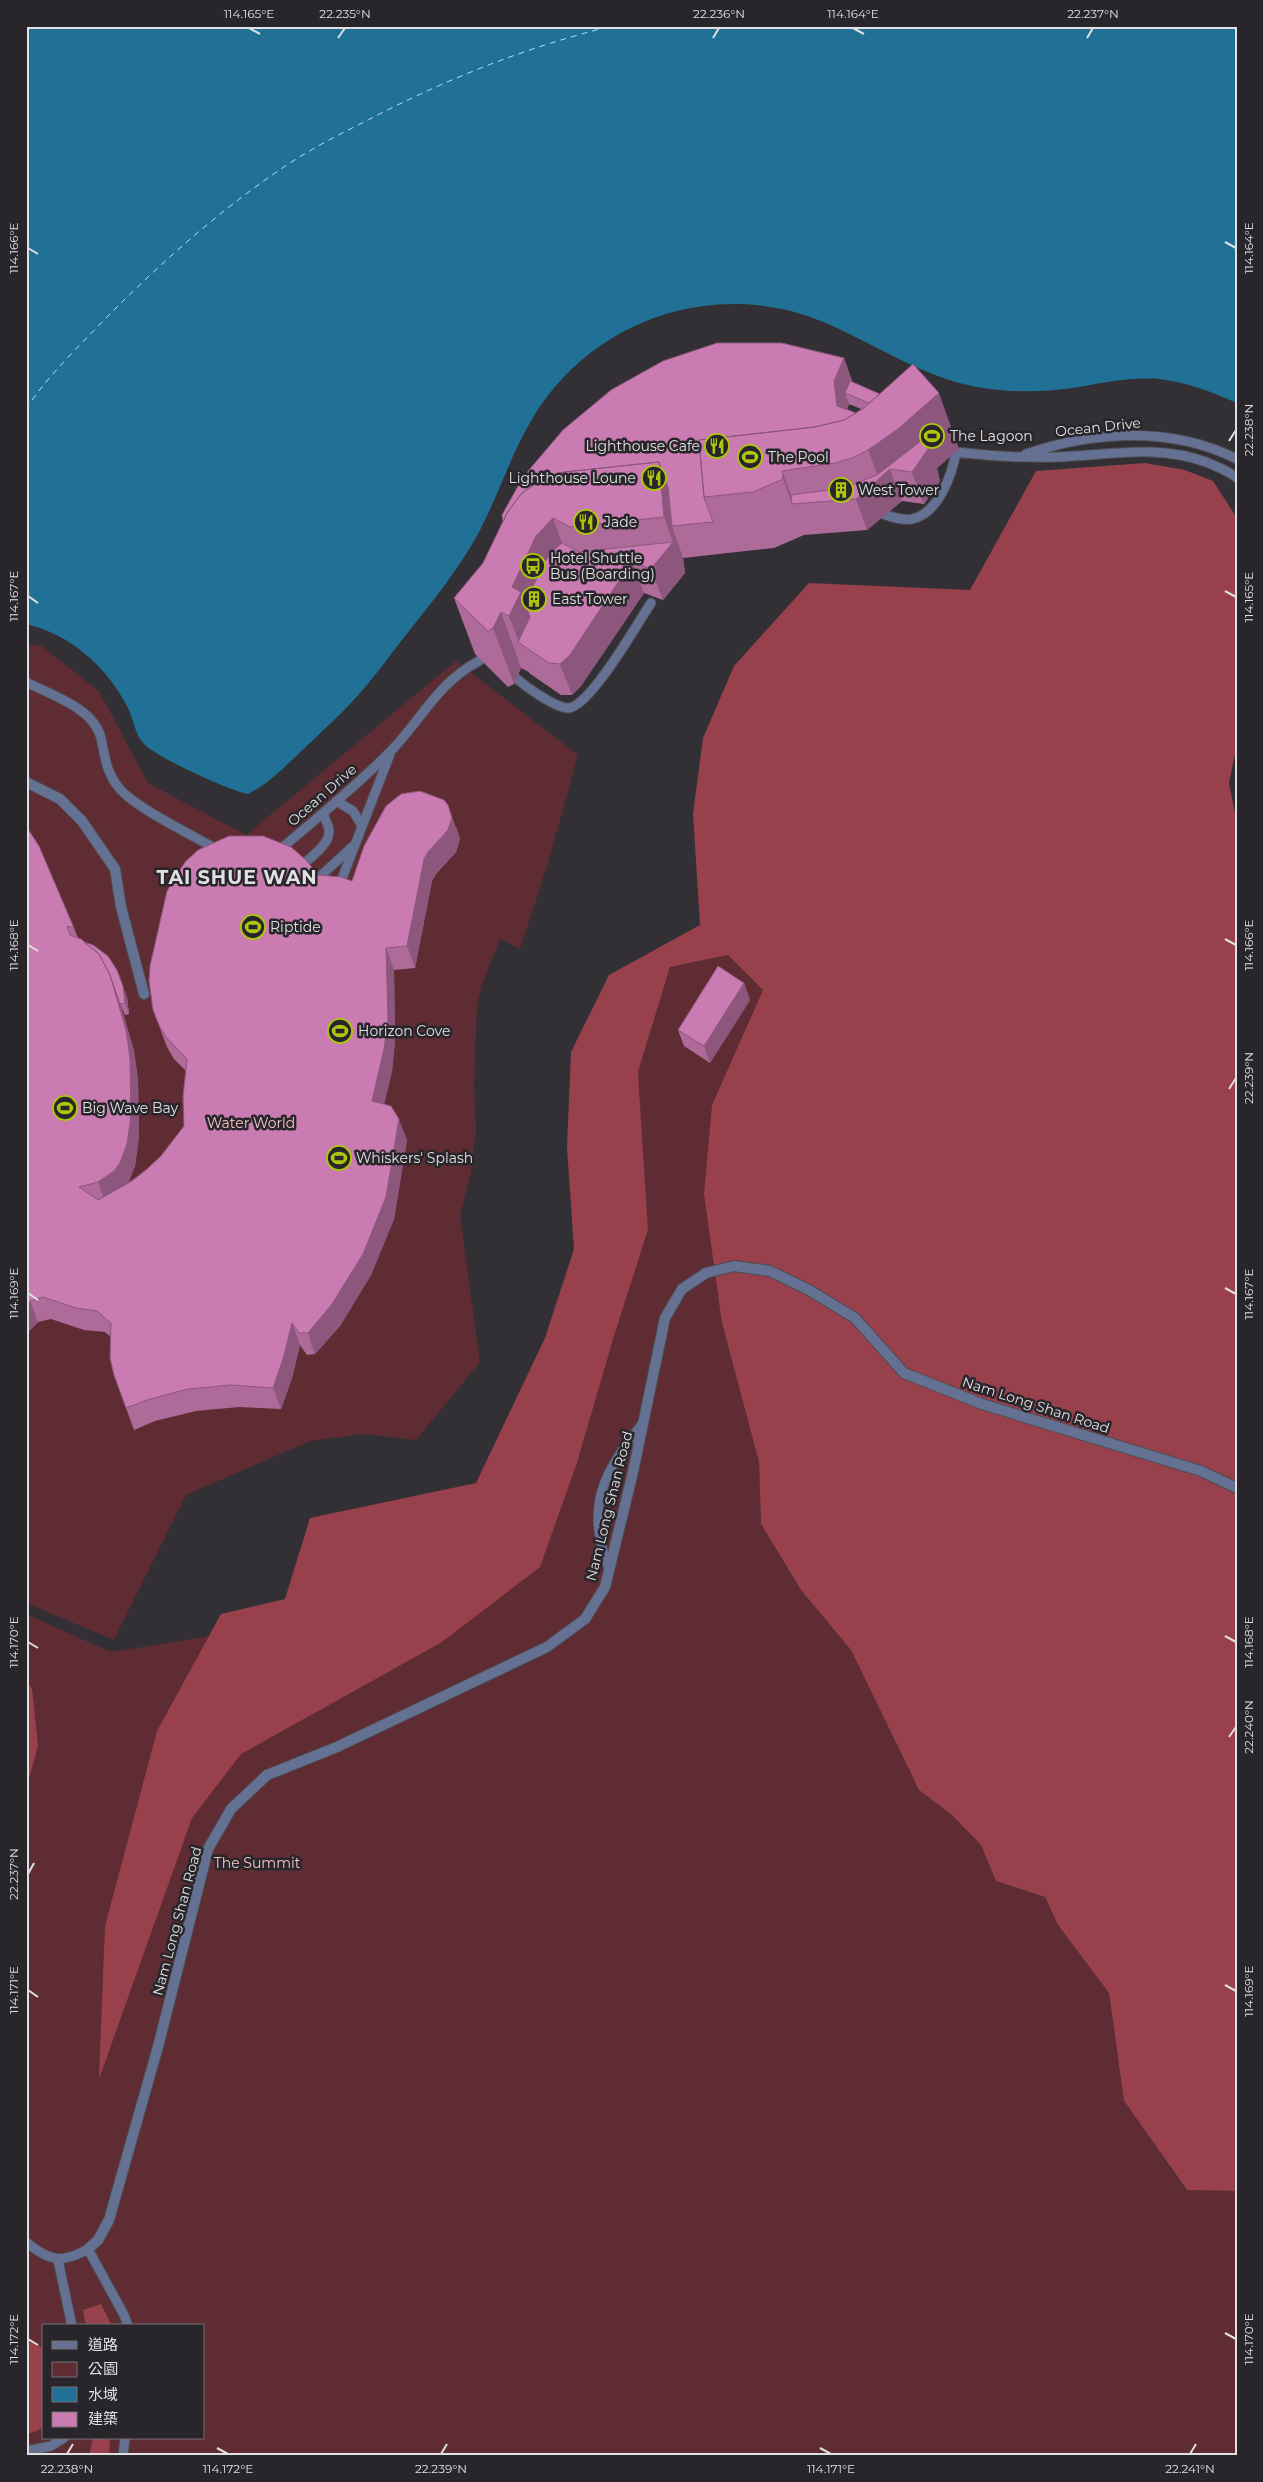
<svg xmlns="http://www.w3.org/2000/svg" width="1263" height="2482" viewBox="0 0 1263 2482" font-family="Montserrat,'Noto Sans TC',sans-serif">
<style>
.green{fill:#5e2c32;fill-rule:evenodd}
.forest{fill:#99404d}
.water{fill:#217197}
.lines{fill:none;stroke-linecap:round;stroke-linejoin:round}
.ferry{stroke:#b1def9;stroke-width:1;stroke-dasharray:6 5;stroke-linecap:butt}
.lane-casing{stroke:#4e4c50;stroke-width:11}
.street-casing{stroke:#4e4c50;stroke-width:12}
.lane{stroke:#657192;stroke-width:9}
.street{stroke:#657192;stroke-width:10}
.wall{fill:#ae6a99;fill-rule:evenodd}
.shaded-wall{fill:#8d567d}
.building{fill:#ca7bb2;stroke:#8d567d}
.ticks{fill:none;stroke:#e0dfe2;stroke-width:2}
.labels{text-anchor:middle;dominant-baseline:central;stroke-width:5;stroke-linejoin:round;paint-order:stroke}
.street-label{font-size:14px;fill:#e0dfe2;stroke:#28262a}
.poi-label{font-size:14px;fill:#e0dfe2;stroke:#28262a;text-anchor:start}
.park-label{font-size:14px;fill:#f5c1c5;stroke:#28262a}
.district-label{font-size:19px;font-weight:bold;letter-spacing:1px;fill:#e0dfe2;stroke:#28262a}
.neatline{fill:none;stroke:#e0dfe2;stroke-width:2}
.ticks-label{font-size:12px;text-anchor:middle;fill:#e0dfe2}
</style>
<rect width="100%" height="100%" fill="#323034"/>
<path class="green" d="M951 431 1007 437 1008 439 1006 442 950 437Z
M26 645H40L99 691 148 783 246 835 456 661 578 755 549 860 520 949 500 939 483 982 477 1006 474 1086 476 1129 471 1172 460 1216 480 1362 416 1440 363 1434 310 1441 186 1495 114 1640 26 1603Z
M728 955 763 990 712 1105 722 1323 759 1462 761 1524 801 1590 851 1650 919 1790 952 1815 981 1845 996 1881 1045 1897 1058 1925 1109 1993 1124 2101 1186 2190 1237 2191V2456H26V1614L111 1652 513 1587 540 1567 577 1463 614 1336 648 1230 638 1072 670 967ZM44 2326H204V2438H44Z"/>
<path class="forest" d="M1145 463 1185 470 1213 481 1237 518V744L1229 783 1237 823V2191L1187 2190 1124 2101 1109 1993 1058 1925 1045 1897 996 1881 981 1845 952 1815 919 1790 851 1650 801 1590 761 1524 759 1462 722 1323 704 1194 712 1105 763 990 728 955 670 967 638 1072 648 1230 614 1336 577 1463 540 1567 442 1642 241 1754 192 1818 99 2079 105 1926 157 1731 221 1614 285 1599 310 1518 476 1483 545 1338 574 1249 567 1147 571 1052 609 975 700 925 693 814 703 738 734 666 809 583 970 590 1036 471Z
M26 1682 32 1688 38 1746 26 1789Z
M101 2304 112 2326H86L83 2310Z
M26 2336 44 2349V2426L37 2431 26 2434Z
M93 2438H110L109 2456H89Z"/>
<path class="water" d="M26 26H1237V403C1212 392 1186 382 1159 379 1132 377 1106 382 1079 387 1036 394 990 393 949 380 884 359 833 314 764 306 670 294 579 339 531 421 510 456 498 497 478 534 459 568 434 600 409 631 390 655 372 681 350 704 338 717 323 730 310 743 290 761 272 782 248 794 228 790 158 758 144 744 134 733 134 719 127 706 107 667 70 634 26 624Z"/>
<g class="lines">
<path class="ferry" d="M26 409C48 375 83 342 111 313 162 262 218 212 278 171 305 152 336 136 366 121 444 80 526 47 612 26"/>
<defs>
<path id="lane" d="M1026 454C1094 431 1171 426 1237 459
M885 515C893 517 903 521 912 519 938 514 952 475 956 452 989 456 1025 458 1059 457 1109 455 1157 444 1206 462 1217 467 1228 470 1237 478
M516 678C526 687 557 709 569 708 591 705 637 624 651 603
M26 682C51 695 94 708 101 738 105 757 106 772 119 788 137 809 194 836 220 851
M336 801 353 811 362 826
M277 852C315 820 354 788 389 753 420 722 438 682 479 661
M299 868C308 859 330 845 329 831 329 823 323 820 324 812
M314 882 352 847
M338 889 390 754
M609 1568C584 1507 604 1471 643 1423
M26 2242C49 2261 62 2264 88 2249L124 2315 128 2326
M58 2260 72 2326
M26 2451 51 2446 64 2438
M123 2456 125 2438"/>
<path id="street" d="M26 782 60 799 82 821 115 869 121 907 144 994
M88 2249 98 2240 109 2220 159 2043 208 1849 231 1809 267 1775 337 1747 547 1647 585 1619 605 1587 633 1472 665 1318 682 1289 706 1273 734 1266 770 1271 809 1290 855 1318 904 1373 982 1404 1201 1471 1237 1488"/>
</defs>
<use href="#lane" class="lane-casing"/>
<use href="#street" class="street-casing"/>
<use href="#lane" class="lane"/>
<use href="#street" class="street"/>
</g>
<path class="wall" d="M844 358 852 381 959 449 937 468 940 481 924 504 902 501 867 530 804 535 774 548 683 558 685 573 663 600 644 593 581 686 572 695H561L529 673V672L521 668 514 684 508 687 475 654 454 598 483 563 503 522ZM849 404 861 409 856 413 847 409Z
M26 826 74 928 78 938 127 997 129 1014 125 1015 120 1003 134 1051 138 1080 139 1137 135 1166 128 1183 147 1169 161 1156 184 1126 186 1071 174 1059 167 1047 153 1010 318 875 352 881 456 827 460 839 456 852 436 874 432 881 415 968 394 970 395 1041 392 1071 384 1104 407 1140 394 1219 371 1275 340 1326 315 1354 307 1355 300 1345 292 1378 281 1409 239 1407 196 1411 155 1421 134 1430 114 1375 111 1337 105 1332 84 1330 51 1319 38 1322 29 1331 26 1337Z
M744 983 750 1000 710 1063 684 1046 678 1030Z"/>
<path class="shaded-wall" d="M844 358 855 390 845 393 849 404 846 413 837 406 834 381Z
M939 393 959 449 937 468 940 481 924 504 912 472 890 469 902 501 867 530 856 499 879 479 868 450Z
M659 462 679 518 672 526 683 558 685 573 663 600 651 569 673 542 664 517Z
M782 471 794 504H792L783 479Z
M553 518 573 574 519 642 509 616 502 612 516 538Z
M632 561 644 593 581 686 572 695 560 664Z
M501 612 521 668 514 684 493 628Z
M448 805 460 839 456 852 436 874 432 881 415 968 407 946 424 859Z
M386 948 394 970 395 1041 392 1071 380 1123 372 1101Z
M110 975 118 996 134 1051 138 1080 139 1137 135 1166 128 1184 106 1204 98 1182Z
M744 983 750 1000 710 1063 704 1046Z
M123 986 127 997 129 1014 125 1003Z
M399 1119 407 1140 394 1219 371 1275 340 1326 315 1354 308 1333Z
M30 1301 38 1322 29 1331 26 1337V1305Z
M292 1323 300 1345 292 1378 281 1409 273 1388Z"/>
<path class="building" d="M717 343H782L844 358 834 381 837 406 856 413 844 420 815 427 699 440 704 497 713 522 672 526 668 487 659 462 564 472 540 480 521 494 507 513 503 522 502 515 523 477 563 430 611 390 663 361Z
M913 364 939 393 898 429 868 450 852 458 835 463 782 471 783 479 753 492 704 497 699 440 815 427 844 420 864 408Z
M850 381 880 394 869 403 845 393Z
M926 437 928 449 912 472 890 469 856 499 792 504 791 495 844 488 877 475Z
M659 462 664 517 570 527 553 518 536 536 512 587 521 592 509 616 501 612 493 628 488 631 454 598 483 563 507 513 521 494 540 480 564 472Z
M673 542 651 569 632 561 570 655 560 664 549 663 518 642 530 617 525 603 545 561 555 549 562 543 579 552Z
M420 791 444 800 448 805 452 818 448 830 428 852 424 859 407 946 386 948 388 1019 384 1049 372 1101 391 1106 399 1119 386 1197 363 1254 332 1304 308 1333H299L292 1323 284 1356 273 1388 231 1385 188 1389 147 1400 126 1408 114 1375 110 1358 111 1323 97 1311 76 1308 43 1297 30 1301 26 1305V826L39 846 74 928 67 926 70 935 81 939 99 954 110 975 126 1030 130 1058 131 1116 127 1144 120 1163 114 1171 98 1182 79 1187 98 1200 132 1181 147 1169 161 1156 184 1126 183 1097 187 1059 166 1037 159 1025 153 1010 149 981 150 966 167 891 185 862 198 850 229 836H263L291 847 306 860 318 875 341 877 352 881 364 846 386 806 401 794Z
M84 942 93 945 108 956 117 970 123 986 125 1003 120 1004 110 975 99 954Z
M718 966 744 983 704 1046 678 1030Z"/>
<path class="ticks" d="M249 28 260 34M853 28 864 34M338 38 345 28M713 38 719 28M1087 38 1093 28M1225 242 1236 248M28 248 38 254M1229 441 1236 430M1225 591 1236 597M28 596 38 603M1225 939 1236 945M28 945 38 951M1229 1089 1236 1078M1225 1288 1236 1294M28 1293 38 1300M1225 1636 1236 1642M28 1642 38 1648M1229 1737 1236 1727M28 1874 34 1863M1225 1985 1236 1991M28 1990 38 1997M1225 2333 1236 2339M28 2339 38 2345M217 2448 228 2454M820 2448 831 2454M67 2454 73 2444M441 2454 447 2444M1190 2454 1196 2444"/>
<defs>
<symbol id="stadium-ring" viewBox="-11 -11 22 22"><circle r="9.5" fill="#28262a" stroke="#aec60c" stroke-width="1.5"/><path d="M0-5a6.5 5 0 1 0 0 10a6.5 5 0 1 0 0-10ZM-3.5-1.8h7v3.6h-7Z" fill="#aec60c"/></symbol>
<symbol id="restaurant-ring" viewBox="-11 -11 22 22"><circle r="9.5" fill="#28262a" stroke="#aec60c" stroke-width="1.5"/><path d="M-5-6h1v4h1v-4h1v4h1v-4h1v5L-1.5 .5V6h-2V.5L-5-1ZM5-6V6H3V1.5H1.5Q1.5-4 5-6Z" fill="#aec60c"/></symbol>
<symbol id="building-ring" viewBox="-11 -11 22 22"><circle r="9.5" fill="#28262a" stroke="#aec60c" stroke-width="1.5"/><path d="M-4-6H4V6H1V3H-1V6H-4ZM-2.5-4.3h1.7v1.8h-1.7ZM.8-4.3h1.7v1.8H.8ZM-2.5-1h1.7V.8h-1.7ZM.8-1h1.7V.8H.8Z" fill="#aec60c"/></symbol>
<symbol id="bus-ring" viewBox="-11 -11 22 22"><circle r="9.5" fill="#28262a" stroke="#aec60c" stroke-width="1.5"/><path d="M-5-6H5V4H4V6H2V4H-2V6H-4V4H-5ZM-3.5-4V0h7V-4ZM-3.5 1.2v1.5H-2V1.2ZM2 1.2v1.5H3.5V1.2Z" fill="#aec60c"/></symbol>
</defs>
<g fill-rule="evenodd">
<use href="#stadium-ring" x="918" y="422" width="28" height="28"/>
<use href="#restaurant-ring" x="703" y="432" width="28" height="28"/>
<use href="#stadium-ring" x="736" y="443" width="28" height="28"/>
<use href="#restaurant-ring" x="640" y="464" width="28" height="28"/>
<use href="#building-ring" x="827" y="476" width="28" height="28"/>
<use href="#restaurant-ring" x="572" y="508" width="28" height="28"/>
<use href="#bus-ring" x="519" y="552" width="28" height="28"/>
<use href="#building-ring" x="520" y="585" width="28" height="28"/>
<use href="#stadium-ring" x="239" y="913" width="28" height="28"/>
<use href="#stadium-ring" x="326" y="1017" width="28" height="28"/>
<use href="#stadium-ring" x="51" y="1094" width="28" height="28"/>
<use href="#stadium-ring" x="325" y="1144" width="28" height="28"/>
</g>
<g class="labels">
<g class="street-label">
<text transform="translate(1098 427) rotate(-6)">Ocean Drive</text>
<text transform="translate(322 795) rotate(-41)">Ocean Drive</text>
<text transform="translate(1036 1405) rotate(18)">Nam Long Shan Road</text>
<text transform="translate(609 1506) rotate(-76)">Nam Long Shan Road</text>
<text transform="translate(177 1921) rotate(-75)">Nam Long Shan Road</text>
</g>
<g class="poi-label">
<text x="950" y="436">The Lagoon</text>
<text x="700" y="446" text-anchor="end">Lighthouse Cafe</text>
<text x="768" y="457">The Pool</text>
<text x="636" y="478" text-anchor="end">Lighthouse Loune</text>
<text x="858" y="490">West Tower</text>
<text x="604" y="522">Jade</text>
<text x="550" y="558">Hotel Shuttle<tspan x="550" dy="16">Bus (Boarding)</tspan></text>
<text x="552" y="599">East Tower</text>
<text x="270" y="927">Riptide</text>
<text x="358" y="1031">Horizon Cove</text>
<text x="82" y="1108">Big Wave Bay</text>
<text x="356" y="1158">Whiskers' Splash</text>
</g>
<g class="park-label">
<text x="251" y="1123">Water World</text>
<text x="257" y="1863">The Summit</text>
</g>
<g class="district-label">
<text x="237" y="877">TAI SHUE WAN</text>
</g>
</g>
<rect width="1263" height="2482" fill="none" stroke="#28262a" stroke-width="55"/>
<rect x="42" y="2324" width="162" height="115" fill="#28262a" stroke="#727074"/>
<rect x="52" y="2341" width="25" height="8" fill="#657192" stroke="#727074"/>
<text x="88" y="2350" font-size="15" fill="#e0dfe2">道路</text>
<rect x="52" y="2362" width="25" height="15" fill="#5e2c32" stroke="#727074"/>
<text x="88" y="2374" font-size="15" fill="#e0dfe2">公園</text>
<rect x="52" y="2387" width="25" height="15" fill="#217197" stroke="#727074"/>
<text x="88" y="2400" font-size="15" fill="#e0dfe2">水域</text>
<rect x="52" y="2412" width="25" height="15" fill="#ca7bb2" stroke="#727074"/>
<text x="88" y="2424" font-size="15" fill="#e0dfe2">建築</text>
<rect x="28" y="28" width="1208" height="2426" class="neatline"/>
<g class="ticks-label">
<text x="249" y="18">114.165°E</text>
<text x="345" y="18">22.235°N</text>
<text x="719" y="18">22.236°N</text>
<text x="853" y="18">114.164°E</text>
<text x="1093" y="18">22.237°N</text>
<text transform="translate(14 248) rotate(-90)" y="4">114.166°E</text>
<text transform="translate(1249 248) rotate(-90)" y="4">114.164°E</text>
<text transform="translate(1249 430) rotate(-90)" y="4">22.238°N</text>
<text transform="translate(14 596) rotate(-90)" y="4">114.167°E</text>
<text transform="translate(1249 597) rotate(-90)" y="4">114.165°E</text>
<text transform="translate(14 945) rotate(-90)" y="4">114.168°E</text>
<text transform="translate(1249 945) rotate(-90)" y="4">114.166°E</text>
<text transform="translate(1249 1078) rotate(-90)" y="4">22.239°N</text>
<text transform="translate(14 1293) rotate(-90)" y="4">114.169°E</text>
<text transform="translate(1249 1294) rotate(-90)" y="4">114.167°E</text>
<text transform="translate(14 1642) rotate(-90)" y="4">114.170°E</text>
<text transform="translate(1249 1642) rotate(-90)" y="4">114.168°E</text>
<text transform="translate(1249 1727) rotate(-90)" y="4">22.240°N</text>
<text transform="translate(14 1874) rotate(-90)" y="4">22.237°N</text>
<text transform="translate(14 1990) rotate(-90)" y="4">114.171°E</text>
<text transform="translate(1249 1991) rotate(-90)" y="4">114.169°E</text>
<text transform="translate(14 2339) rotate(-90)" y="4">114.172°E</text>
<text transform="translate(1249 2339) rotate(-90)" y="4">114.170°E</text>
<text x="67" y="2473">22.238°N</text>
<text x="228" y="2473">114.172°E</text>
<text x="441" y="2473">22.239°N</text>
<text x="831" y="2473">114.171°E</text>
<text x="1190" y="2473">22.241°N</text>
</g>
</svg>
